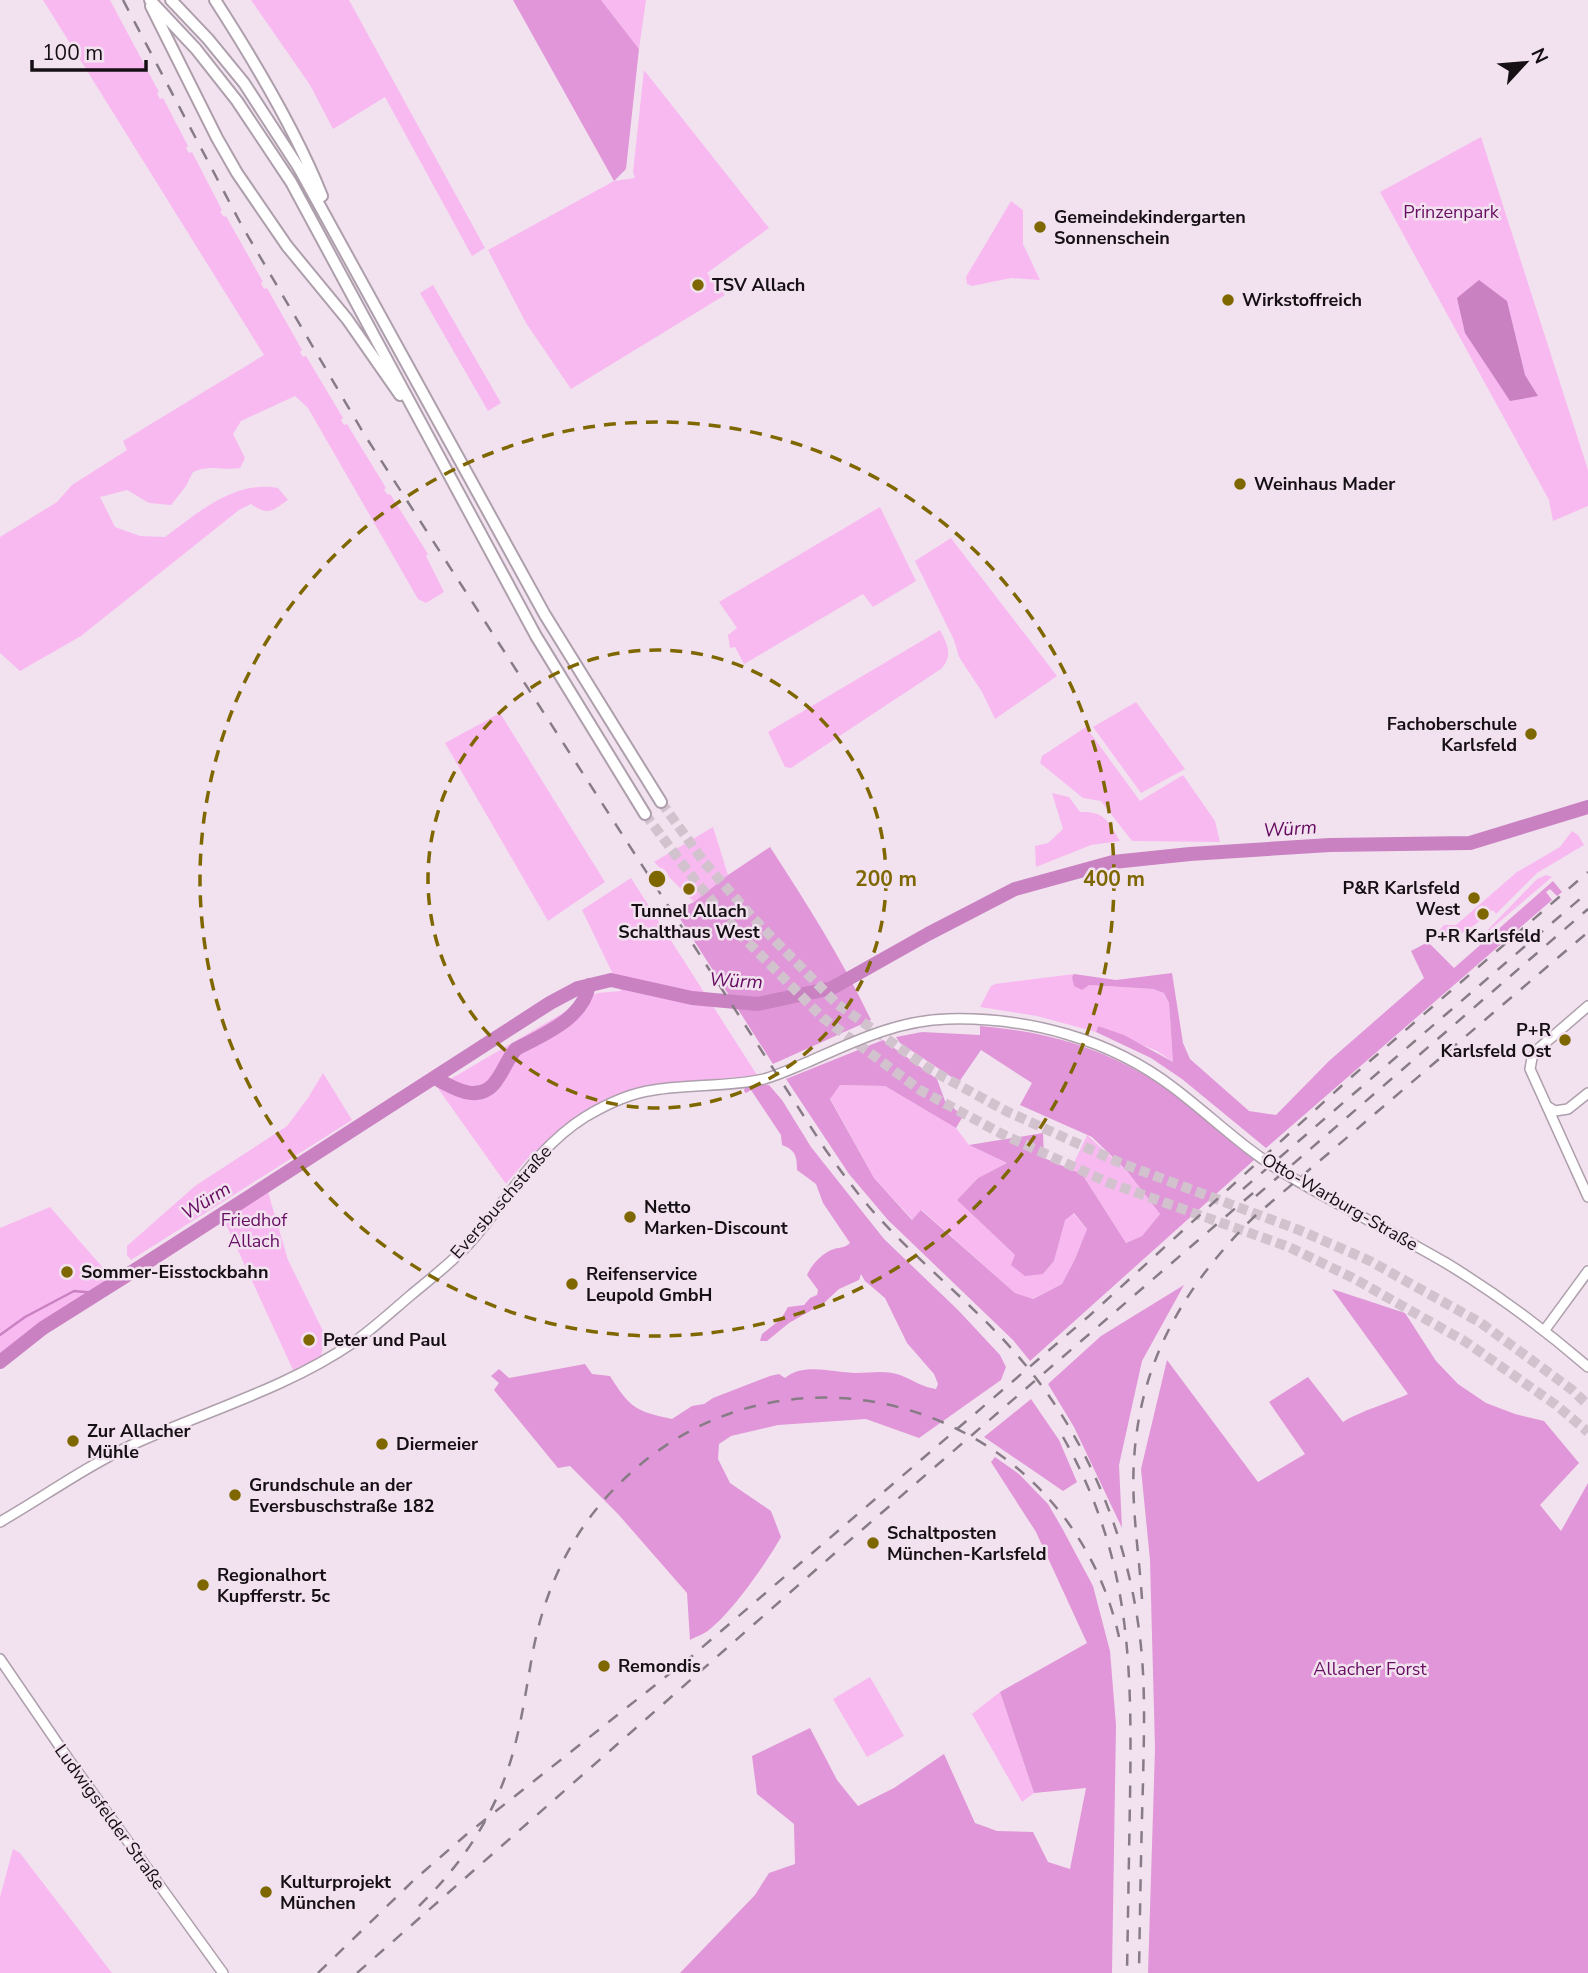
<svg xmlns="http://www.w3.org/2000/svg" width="1588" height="1973" viewBox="0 0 1588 1973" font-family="'Nunito Sans',sans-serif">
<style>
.green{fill:#f8b9f1}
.forest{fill:#e096d8}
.water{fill:#c981c2}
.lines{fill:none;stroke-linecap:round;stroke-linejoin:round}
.stream{stroke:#c981c2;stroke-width:2.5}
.river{stroke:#c981c2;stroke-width:14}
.highway-tunnel{stroke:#d1c2ce;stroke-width:10;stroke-dasharray:10 5;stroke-linecap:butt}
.secondary-casing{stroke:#ae9fac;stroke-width:12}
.highway-casing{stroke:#ae9fac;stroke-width:14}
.secondary{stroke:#fff;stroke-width:9}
.highway{stroke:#fff;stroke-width:10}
.rail{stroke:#877c85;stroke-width:2.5;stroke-dasharray:12 12;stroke-linecap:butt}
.ring{fill:none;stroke:#7f6700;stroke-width:3.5;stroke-dasharray:12 9}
.poi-dot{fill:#7f6700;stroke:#f2e2ef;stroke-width:2.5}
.labels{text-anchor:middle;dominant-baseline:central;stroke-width:5;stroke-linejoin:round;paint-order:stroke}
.park-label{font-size:18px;fill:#670e63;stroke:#f2e2ef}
.poi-label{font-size:18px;font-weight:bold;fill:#161015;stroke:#f2e2ef;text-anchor:start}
.street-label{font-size:18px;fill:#161015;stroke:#f2e2ef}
.water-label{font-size:19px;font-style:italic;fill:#640a60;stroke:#f2e2ef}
.centre{fill:#7f6700;stroke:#f2e2ef;stroke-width:3.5}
.ring-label{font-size:21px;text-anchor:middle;font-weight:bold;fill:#7f6700;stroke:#f2e2ef;stroke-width:5;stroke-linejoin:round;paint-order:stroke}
</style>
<rect width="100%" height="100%" fill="#f2e2ef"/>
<path class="green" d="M43 0H110L159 92 157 93 160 99 163 98 188 146 186 148 189 153 192 152 222 210 220 212 224 217 226 216 263 282 261 283 264 289 267 288 302 350 300 352 303 357 306 356 343 418 341 420 344 425 347 424 386 488 384 490 388 495 390 494 428 554 426 556 444 592 426 603 418 599 308 408 295 396 241 421 233 434 245 458 240 468C220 471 212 464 193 472L186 486 171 505 149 503 127 490 100 497 115 527 140 536 165 537C198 513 233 480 278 488L288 500C272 511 268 516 251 504L239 510 81 636 20 671 0 653V537L57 502 72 485 127 450 123 441 264 355Z
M251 0H349L485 248 472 256 385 97 333 129 310 85Z
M601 0H646L639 49Z
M644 70 769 228 707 273 725 295 571 389 526 323 488 250 614 181 635 178 633 172Z
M1481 137 1588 470V506L1553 521 1549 500 1380 192Z
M1011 201 1023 210V244L1040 280 1011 278 972 286 967 284 966 277Z
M433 285 501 403 488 411 420 293Z
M880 507 916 581 873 607 863 594 744 664 735 647 730 648 728 635 737 628 719 602Z
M951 538 1057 676 995 719 982 692 959 657 954 640 915 561Z
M940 630C948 645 953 656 941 669L791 768 785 767 768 732Z
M1136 702 1185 769 1141 793 1093 727Z
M500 713 605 882 548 921 445 743Z
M1086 727 1140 801 1183 775 1215 821 1220 842 1132 841 1101 801 1083 798 1040 763 1042 756Z
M1052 793 1069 797 1080 812C1105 811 1108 821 1120 841L1091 845 1036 867 1035 846 1048 843 1063 829Z
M713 827 728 875 694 902 654 862Z
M1572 831 1578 835 1584 845 1537 873 1496 914 1493 910C1475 925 1461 938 1438 939L1435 935 1444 925H1456L1517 872 1560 847Z
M1546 875 1552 877 1478 940 1537 879Z
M631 878 757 1075 640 1087 591 1107 527 1159 506 1184 437 1087 597 993 621 991 582 910Z
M1074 974 1072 977 1089 985 1153 989 1164 993 1169 1003 1173 1062 1157 1051 1098 1026 1096 1032 1037 1016 980 1007 991 986 995 984Z
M323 1073 352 1120 131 1260 127 1255V1246L195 1186 287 1126 308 1098Z
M840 1085 885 1086 956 1128 969 1145 1007 1163 978 1178 957 1200 1016 1256 1043 1274 1054 1261 1064 1220 1073 1213 1087 1229 1075 1259 1062 1284 1032 1299 1015 1293 922 1210 913 1220 874 1178 830 1098Z
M1087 1135 1127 1171 1160 1214 1142 1236 1126 1243 1082 1174 1071 1169Z
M268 1192 288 1260 325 1335 321 1357 293 1370 224 1220Z
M50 1207 104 1269 110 1284 40 1328 0 1358V1228Z
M870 1677 904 1736 867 1757 833 1699Z
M1000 1692 1034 1793 1022 1802 972 1714Z
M13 1849 20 1853 112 1973H0V1897Z"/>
<path class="forest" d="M513 0H601L639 49 626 169 614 181Z
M770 847C807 904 842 959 871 1020L773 1064 675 911 694 902 728 875Z
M1553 881 1562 892 1557 896 1550 889 1546 892 1552 900 1266 1148 1182 1079 1151 1058 1096 1032 1098 1026 1124 1035 1173 1062 1169 1003 1164 993 1153 989 1089 985 1082 990 1074 986 1072 977 1074 974 1116 980 1172 973 1183 1043 1190 1059 1249 1111 1276 1115 1329 1061 1424 978 1411 951 1428 942 1454 968Z
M980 1026C1036 1031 1084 1042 1134 1069 1178 1092 1215 1129 1254 1160L1030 1361 1013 1340 888 1220 849 1174 786 1079 883 1040 937 1079 945 1101 963 1116 956 1128 885 1086 840 1085 830 1099 874 1178 912 1220 921 1210 1015 1293 1033 1299 1062 1284 1075 1259 1087 1229 1074 1213 1065 1220 1054 1261 1043 1274 1025 1276 1011 1265 1015 1255 957 1200 978 1178 1007 1163 969 1145 1043 1133 1044 1158 1082 1174 1126 1243 1142 1236 1160 1214 1127 1171 1092 1137 1020 1105 1032 1083 981 1050 959 1082 900 1043 896 1037 922 1032 980 1035Z
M763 1084 769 1085 782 1100 811 1147 884 1239 958 1310 1000 1355 1006 1367 1001 1380 919 1438 866 1419 778 1425 731 1436 719 1444 718 1459 730 1483 771 1511 781 1537C767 1562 733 1611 710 1629 705 1634 697 1636 690 1640L687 1593 618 1514 570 1466 558 1468 494 1390 499 1383 491 1376 499 1369 509 1378 585 1364 592 1374 610 1376C630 1408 635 1411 672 1419L692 1406 704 1404 713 1398 770 1376 779 1374 785 1378C804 1362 833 1373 856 1373 871 1373 884 1370 900 1375 913 1380 922 1387 936 1389L938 1384 934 1374 907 1343 885 1298 865 1281 861 1274 859 1280 839 1289 824 1303 789 1323 767 1341H760L762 1334 781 1319 788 1307 804 1305 810 1298 817 1295 818 1290 807 1275C812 1264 822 1253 834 1249 841 1247 845 1248 850 1243L823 1203 816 1184 797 1170C797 1157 796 1150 782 1145L781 1135 751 1090 746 1093 744 1091 745 1087Z
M1184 1285 1142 1361 1119 1465 1122 1528 1074 1427 1048 1384 1101 1336Z
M1332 1289 1405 1313 1436 1361 1458 1384 1486 1403 1515 1414 1544 1421 1579 1463 1540 1505 1561 1531 1588 1483V1973H1148L1155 1749 1150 1560 1141 1469 1167 1360 1258 1482 1305 1454 1269 1402 1308 1377 1343 1422C1358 1412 1389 1403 1408 1394Z
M1031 1399 1059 1440 1077 1482 1063 1491 984 1437Z
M995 1457 1019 1474 1048 1504 1062 1528 1093 1586 1110 1651 1116 1725 1112 1973H680L755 1895 769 1873 795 1864 794 1824 757 1794 752 1756 810 1728 837 1780 858 1806 894 1788 944 1754 975 1823 997 1831 1033 1832 1048 1862 1070 1869 1086 1788 1034 1793 1000 1692 1087 1643 1036 1532 991 1462Z"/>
<path class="water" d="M1479 280 1507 301 1525 375 1538 396 1510 401 1465 333 1457 298Z"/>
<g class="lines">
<path class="stream" d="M0 1335 25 1317 74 1291 96 1293"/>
<path class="river" d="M435 1078C456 1090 482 1105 498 1078 505 1068 508 1058 516 1049 544 1034 583 1019 589 985
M0 1362 43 1328 143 1265 550 1003 578 988 611 980 692 998 758 1004 832 988 928 934 1015 889 1113 862 1190 854 1330 845 1470 843 1588 807"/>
<path class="highway-tunnel" d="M661 802 704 862 753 918 837 1004 931 1070 1006 1111 1118 1162 1299 1230 1370 1261 1481 1323 1571 1389 1588 1405
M645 814 690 874 737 931 823 1018 920 1090 1002 1134 1107 1182 1289 1247 1353 1278 1466 1342 1556 1405 1588 1432"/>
<defs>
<path id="secondary" d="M1588 1006 1537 1050 1532 1058 1530 1069 1588 1197
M1547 1106 1555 1111 1568 1109 1588 1093
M1544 1331 1588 1271
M0 1522C45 1496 88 1465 136 1443 209 1410 287 1388 354 1342 374 1328 392 1311 411 1295 435 1275 460 1256 479 1232 513 1191 539 1146 585 1117 605 1105 630 1093 654 1090 690 1084 729 1087 764 1079 779 1075 793 1068 808 1062 853 1042 898 1020 948 1019 1029 1017 1110 1039 1174 1088 1211 1116 1244 1149 1284 1173 1337 1205 1393 1232 1446 1263 1497 1294 1544 1329 1588 1367
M0 1659 69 1760 223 1973"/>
<path id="highway" d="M150 0 196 49 237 101 291 182 536 636 645 814
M171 0 208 39 244 83 299 168 545 615 661 802
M215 0C253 59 296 131 322 196
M151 6 217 138 237 173 287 246 347 319 400 395"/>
</defs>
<use href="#secondary" class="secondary-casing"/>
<use href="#highway" class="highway-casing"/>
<use href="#secondary" class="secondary"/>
<use href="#highway" class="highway"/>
<path class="rail" d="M123 0 242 226 364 434 825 1149C843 1174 860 1198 881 1220 926 1269 980 1310 1023 1362 1086 1437 1126 1532 1139 1630 1146 1680 1144 1732 1143 1783 1141 1846 1140 1910 1139 1973
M1243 1189 1588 892
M1256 1196 1588 909
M1063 1437C1131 1557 1132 1664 1130 1798 1129 1856 1128 1915 1127 1973
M1142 1599C1139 1553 1131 1506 1134 1460 1140 1360 1185 1285 1255 1216L1588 932
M419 1906C460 1866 491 1821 509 1766 521 1729 526 1689 533 1651 545 1589 571 1533 615 1488 783 1314 1068 1406 1119 1637
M318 1973 414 1880 467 1834 692 1656 1089 1316 1348 1080 1588 872
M357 1973 835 1553 1260 1187"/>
</g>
<g class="ring">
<circle cx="657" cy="879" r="229"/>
<circle cx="657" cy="879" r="457"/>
</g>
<g class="poi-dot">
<circle cx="1040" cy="227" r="7"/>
<circle cx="698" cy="285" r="7"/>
<circle cx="1228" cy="300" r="7"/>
<circle cx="1240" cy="484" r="7"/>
<circle cx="1531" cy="734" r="7"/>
<circle cx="689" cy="889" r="7"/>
<circle cx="1474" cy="898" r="7"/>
<circle cx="1483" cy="914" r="7"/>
<circle cx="1565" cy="1040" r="7"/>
<circle cx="630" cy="1217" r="7"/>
<circle cx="67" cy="1272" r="7"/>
<circle cx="572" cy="1284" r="7"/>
<circle cx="309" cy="1340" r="7"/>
<circle cx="73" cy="1441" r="7"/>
<circle cx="382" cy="1444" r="7"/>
<circle cx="235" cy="1495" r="7"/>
<circle cx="873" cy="1543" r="7"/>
<circle cx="203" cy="1585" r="7"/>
<circle cx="604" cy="1666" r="7"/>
<circle cx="266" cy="1892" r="7"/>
</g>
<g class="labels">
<g class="park-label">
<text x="1451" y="212">Prinzenpark</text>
<text x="254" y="1220">Friedhof<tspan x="254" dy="21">Allach</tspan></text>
<text x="1370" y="1669">Allacher Forst</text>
</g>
<g class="poi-label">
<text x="1054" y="217">Gemeindekindergarten<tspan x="1054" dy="21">Sonnenschein</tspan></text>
<text x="712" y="285">TSV Allach</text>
<text x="1242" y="300">Wirkstoffreich</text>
<text x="1254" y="484">Weinhaus Mader</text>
<text x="1517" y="724" text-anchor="end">Fachoberschule<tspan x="1517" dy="21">Karlsfeld</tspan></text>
<text x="1460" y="888" text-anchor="end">P&amp;R Karlsfeld<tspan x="1460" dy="21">West</tspan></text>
<text x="689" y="911" text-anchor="middle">Tunnel Allach<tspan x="689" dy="21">Schalthaus West</tspan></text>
<text x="1483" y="936" text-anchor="middle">P+R Karlsfeld</text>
<text x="1551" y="1030" text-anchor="end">P+R<tspan x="1551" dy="21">Karlsfeld Ost</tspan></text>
<text x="644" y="1207">Netto<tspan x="644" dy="21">Marken-Discount</tspan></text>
<text x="81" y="1272">Sommer-Eisstockbahn</text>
<text x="586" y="1274">Reifenservice<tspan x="586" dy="21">Leupold GmbH</tspan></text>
<text x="323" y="1340">Peter und Paul</text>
<text x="87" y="1431">Zur Allacher<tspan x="87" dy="21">Mühle</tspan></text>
<text x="396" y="1444">Diermeier</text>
<text x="249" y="1485">Grundschule an der<tspan x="249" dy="21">Eversbuschstraße 182</tspan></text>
<text x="887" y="1533">Schaltposten<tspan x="887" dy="21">München-Karlsfeld</tspan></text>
<text x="217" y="1575">Regionalhort<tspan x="217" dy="21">Kupfferstr. 5c</tspan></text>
<text x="618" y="1666">Remondis</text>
<text x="280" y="1882">Kulturprojekt<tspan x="280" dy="21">München</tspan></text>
</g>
<g class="street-label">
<text transform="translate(501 1202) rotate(-49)">Eversbuschstraße</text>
<text transform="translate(1340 1202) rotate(30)">Otto-Warburg-Straße</text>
<text transform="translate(110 1817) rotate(54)">Ludwigsfelder Straße</text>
</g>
<g class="water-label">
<text transform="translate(1290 829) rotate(-4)">Würm</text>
<text transform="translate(736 981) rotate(3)">Würm</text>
<text transform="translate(206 1201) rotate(-32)">Würm</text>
</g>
</g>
<circle cx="657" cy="879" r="10" class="centre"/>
<g class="ring-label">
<text x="886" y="886">200 m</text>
<text x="1114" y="886">400 m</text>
</g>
<g transform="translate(1525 63) rotate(64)" stroke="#f2e2ef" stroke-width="5" paint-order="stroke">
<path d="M0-5L12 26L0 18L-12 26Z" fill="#161015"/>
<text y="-10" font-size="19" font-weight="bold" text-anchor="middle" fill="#161015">N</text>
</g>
<path d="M32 60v10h114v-10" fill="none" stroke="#161015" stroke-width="3.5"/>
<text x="42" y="60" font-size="21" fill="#161015" stroke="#f2e2ef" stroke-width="5" paint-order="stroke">100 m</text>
</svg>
